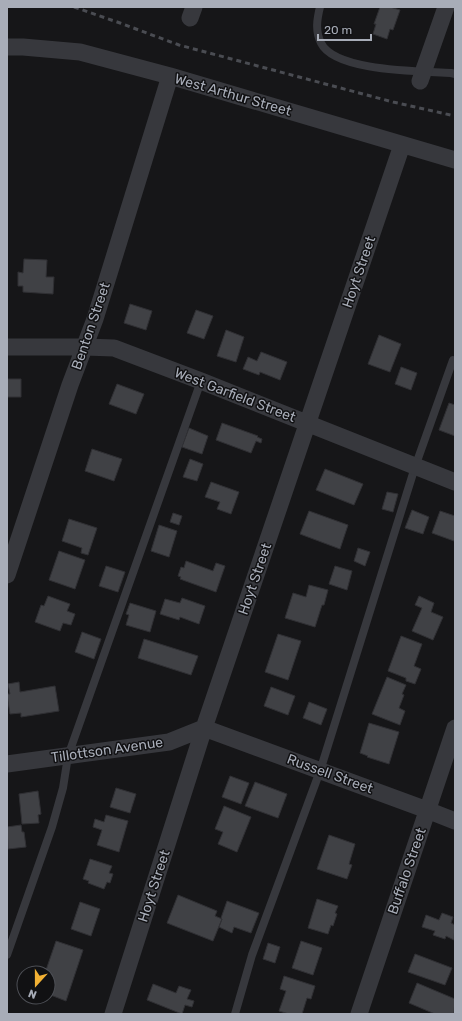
<svg xmlns="http://www.w3.org/2000/svg" width="462" height="1021" viewBox="0 0 462 1021" font-family="Rubik,sans-serif">
<style>
.building{fill:#404145;stroke:#303034}
.lines{fill:none;stroke-linecap:round;stroke-linejoin:round}
.lane{stroke:#37383d;stroke-width:8}
.street{stroke:#37383d;stroke-width:17}
.rail{stroke:#4a4c52;stroke-width:3;stroke-dasharray:5 4;stroke-linecap:butt}
.labels{text-anchor:middle;dominant-baseline:central;stroke-width:3;stroke-linejoin:round;paint-order:stroke}
.street-label{font-size:14px;fill:#a8adb8;stroke:#111113}
</style>
<rect width="100%" height="100%" fill="#161618"/>
<path class="building" d="M380 7H390L400 10 393 30 390 29 387 39 373 34 376 24H374Z
M24 259 47 260 46 277H54L53 294 23 292V286H18V272L23 273Z
M130 304 152 311 146 330 124 323Z
M196 310 213 316 204 339 187 333Z
M226 330 244 337 236 362 217 356Z
M379 335 401 344 390 372 368 364Z
M261 352 287 362 280 380 260 372 259 375 243 369 248 357 257 361Z
M401 367 417 373 411 390 395 384Z
M7 379H21V397H7Z
M117 384 144 394 136 414 109 404Z
M449 403 455 405V436L439 430Z
M222 423 258 436 257 437 262 439 261 443 256 441 251 453 216 440Z
M189 428 208 436 202 454 182 447Z
M92 449 122 459 114 481 85 471Z
M190 459 203 464 197 481 183 477Z
M325 469 363 484 354 505 316 490Z
M211 482 239 492 231 514 217 509 220 502 205 497Z
M387 492 398 494 393 512 382 509Z
M412 510 429 517 423 534 405 528Z
M309 511 348 525 340 549 300 534Z
M440 511 455 516V539L454 541 432 533Z
M173 513 182 516 179 525 170 522Z
M69 519 97 528 88 555 81 553 82 548 62 541Z
M159 525 177 531 169 557 151 551Z
M358 548 370 552 365 566 354 561Z
M59 551 85 560 75 589 49 580Z
M186 561 213 571 216 563 225 566 216 592 180 579 181 577 178 576 181 567 184 568Z
M106 566 125 572 118 592 99 586Z
M335 566 352 571 347 590 329 584Z
M309 585 328 590 324 605H322L315 627 285 618 293 593 306 597Z
M48 596 70 604 67 611 75 614 71 625 63 623 60 631 35 622 41 605 44 606Z
M419 596 434 603 431 612 443 617 433 640 412 631 422 608 415 605Z
M182 598 205 606 199 624 180 617 179 620 160 614 165 599 180 603Z
M130 603 156 611 150 632 126 625 129 615 126 614Z
M82 632 101 639 94 659 75 652Z
M278 634 301 641 288 680 265 672Z
M401 636 422 644 414 666 421 669 415 684 406 681V678L388 671Z
M144 639 198 656 191 675 138 658Z
M387 677 406 685 402 694 404 695 399 708 405 711 400 725 372 714Z
M19 682 20 692 55 686 59 711 21 717V713L10 714 7 694H10L8 684Z
M271 687 295 696 288 715 264 706Z
M309 702 327 709 321 725 303 718Z
M369 723 399 732 389 764 367 757 368 756 360 753Z
M230 776 249 783 241 804 222 797Z
M255 782 287 794 278 818 245 806Z
M116 788 136 794 130 813 110 807Z
M38 791 41 814 38 815 39 823 22 824 19 794Z
M224 806 251 817 237 852 218 844 223 832 215 829Z
M106 815 128 821 119 852 97 845 102 830 93 827 95 819 104 822Z
M21 825 22 832H24L26 847 8 849 7 827Z
M329 835 355 844 349 864 352 865 347 879 317 869Z
M90 859 112 866 109 873 113 874 110 883 107 882 104 889 88 883 89 881 83 879Z
M178 895 217 911 215 916 222 919 213 941 167 923Z
M317 899 338 906 335 913 337 914 333 926 331 925 328 934 308 928Z
M227 901 259 913 251 933 234 927 232 933 219 927 222 919 221 918Z
M80 902 100 909 91 936 71 929Z
M442 913 453 917 451 923 455 925 454 940 446 936 445 939 433 935 435 931 422 927 426 915 439 920Z
M56 941 83 950 66 1001 48 994V973H45Z
M301 941 322 948 313 975 292 968Z
M268 943 280 947 275 963 263 959Z
M415 954 452 968 445 985 408 972Z
M284 976 315 986 311 999 307 998 302 1014H289L279 1011 286 991 280 989Z
M417 983 455 999 454 1014H435L409 1003Z
M153 984 176 993 179 986 191 990 187 999 194 1001 192 1007 185 1005 182 1014 147 1000Z"/>
<g class="lines">
<path class="lane" d="M320 7C317 19 315 31 321 43 335 72 422 71 451 73L455 74
M7 955 52 827 63 788 68 756 201 381
M235 1014 252 955 320 771 415 467 453 360"/>
<path class="street" d="M190 18 194 7
M7 47H23L80 52 170 76 455 160
M420 81 446 7
M7 347H85L114 348 201 381 455 482
M7 575 70 385 95 319 170 76
M7 764 169 742 204 728 427 810 455 821
M113 1014 204 728 402 145
M359 1014 455 728"/>
<path class="rail" d="M74 7 120 23 179 45 393 102 455 116"/>
</g>
<g class="labels">
<g class="street-label">
<text transform="translate(233 95) rotate(16)">West Arthur Street</text>
<text transform="translate(359 272) rotate(-71)">Hoyt Street</text>
<text transform="translate(91 326) rotate(-71)">Benton Street</text>
<text transform="translate(235 395) rotate(21)">West Garfield Street</text>
<text transform="translate(255 579) rotate(-71)">Hoyt Street</text>
<text transform="translate(107 750) rotate(-8)">Tillottson Avenue</text>
<text transform="translate(330 774) rotate(20)">Russell Street</text>
<text transform="translate(407 871) rotate(-71)">Buffalo Street</text>
<text transform="translate(154 886) rotate(-72)">Hoyt Street</text>
</g>
</g>
<rect width="462" height="1021" fill="none" stroke="#a8adb8" stroke-width="16"/>
<g transform="translate(36 985) rotate(201)"><circle r="19" fill="#111113" stroke="#4d4f55"/>
<path d="M0-3L7 15L0 10L-7 15Z" fill="#f2b134"/>
<text y="-6" font-size="11" font-weight="bold" text-anchor="middle" fill="#a8adb8">N</text>
</g>
<path d="M318 34v6h53v-6" fill="none" stroke="#a8adb8" stroke-width="2"/>
<text x="324" y="34" font-size="12" fill="#a8adb8" stroke="#111113" stroke-width="3" paint-order="stroke">20 m</text>
</svg>
